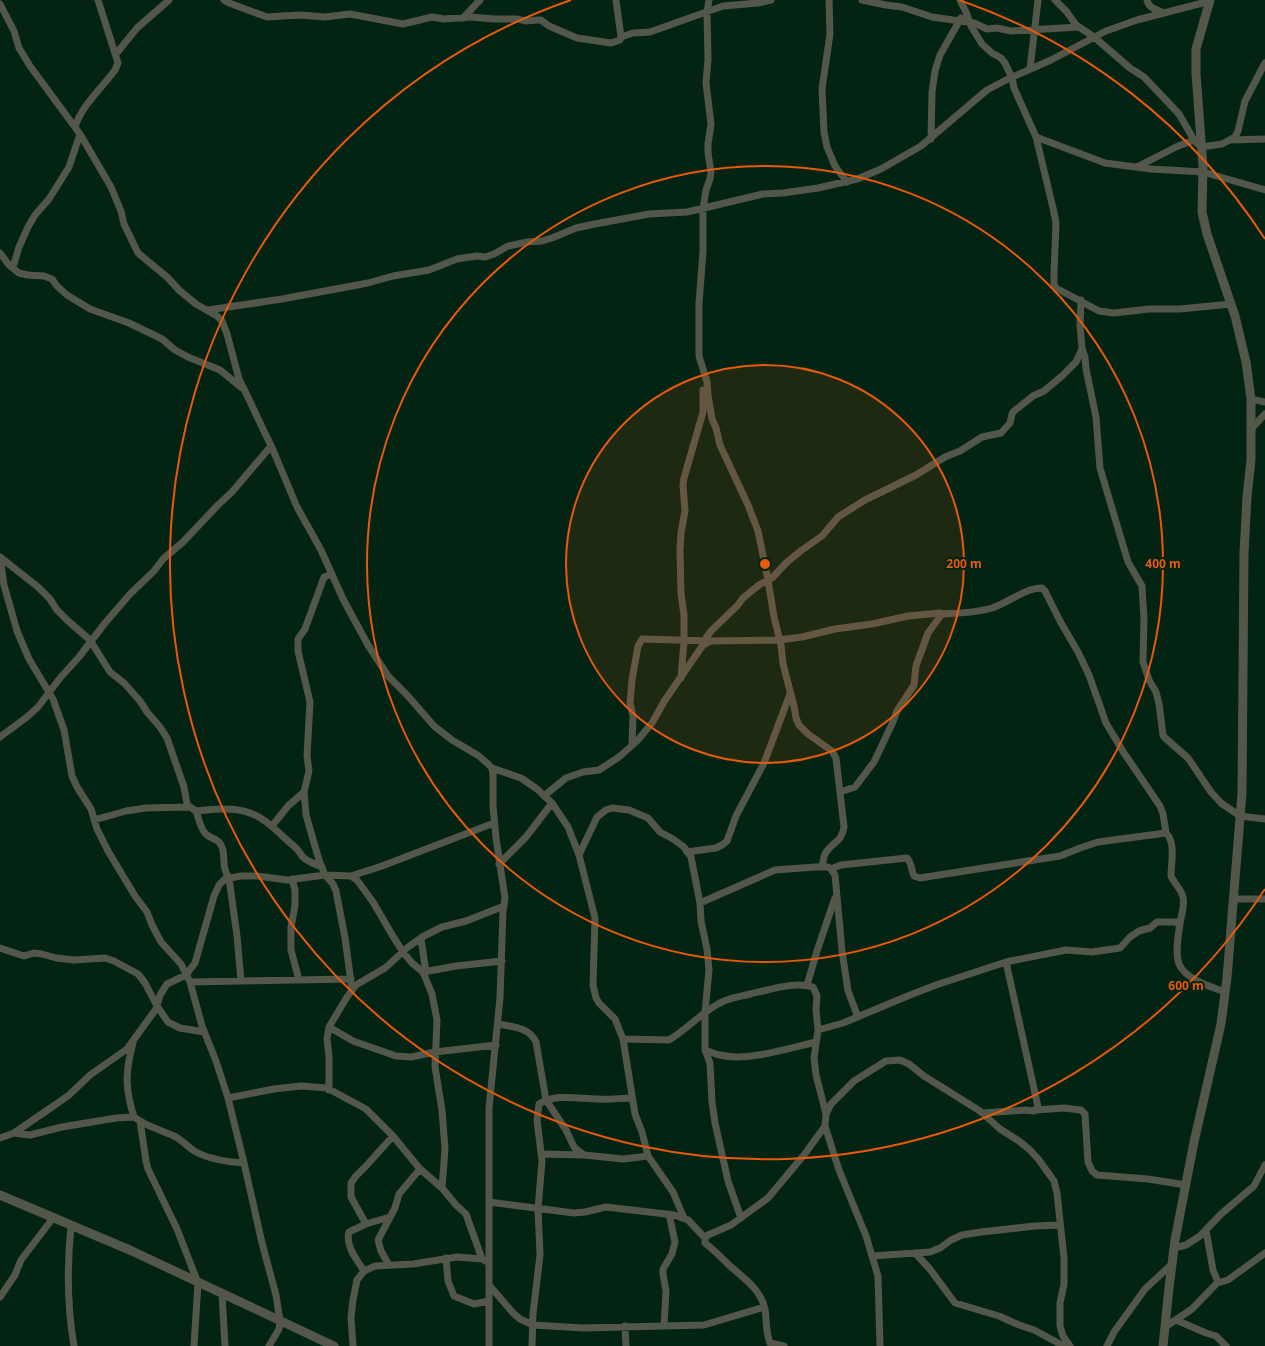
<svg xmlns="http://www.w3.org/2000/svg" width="1265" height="1346" viewBox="0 0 1265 1346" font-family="'Noto Sans',sans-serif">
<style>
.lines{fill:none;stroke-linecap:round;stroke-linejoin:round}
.minor{stroke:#53574a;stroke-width:7}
.tertiary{stroke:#53574a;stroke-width:9}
.ring{fill:none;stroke:#e8590c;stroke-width:2}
.centre{fill:#e8590c;stroke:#032313;stroke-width:2}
.ring-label{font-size:12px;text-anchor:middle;font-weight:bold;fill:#e8590c;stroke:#032313;stroke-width:4;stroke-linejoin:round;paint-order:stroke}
</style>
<rect width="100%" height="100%" fill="#032313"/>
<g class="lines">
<path class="minor" d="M224 0 229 3 267 17 300 15 325 17 350 14 403 24 432 17 444 19 471 17 494 19H518L525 21 538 20H541L549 26 577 38 611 43 620 40 621 37
M616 0 621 37 633 33 650 32 723 6 758 3 771 0
M709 0 707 12 708 60 706 83 711 124 708 144V153L711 172 710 179 706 190 703 209V251L699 304V356L707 382 708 395 712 419 716 428 720 445 748 505 758 531 768 580 774 617 781 645 783 664 794 706 796 718 799 725 808 734 832 751 836 758 844 827C842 843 831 842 825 854 823 858 823 863 822 867
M829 0 830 34 822 89 824 132 827 147 835 166 847 182
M862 0 886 5 902 7 932 17 974 23 987 29 997 28 1011 31 1079 27
M960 0 966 12 971 26 982 44 992 53 1001 58 1005 63 1012 78 1014 88 1036 137 1053 208 1056 223 1054 274V284L1056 288 1099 311 1114 313 1149 309H1180L1231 304
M1055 0 1067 12 1076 25 1094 37 1130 68 1144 77 1179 114 1194 140 1201 147 1222 144 1235 137 1238 131 1245 101 1265 63
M1147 0C1149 9 1156 9 1164 13
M0 4 14 31 19 48 30 66 80 134 111 187 121 211 124 224 138 253 167 277 180 291 196 304 217 316 222 321 227 334 239 379 244 389 273 450 297 507 321 550 343 599 368 645 388 676 407 695 434 726 452 740 479 756 488 764 492 768 493 775V806L496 838 505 898 503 911 500 998 489 1108V1346
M463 18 480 0
M116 54 137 28 169 0
M1030 69 1038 0
M75 127C82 105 102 88 115 70L118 63 98 0
M1036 137 1105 163 1151 169 1203 172 1265 190
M931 139 932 92 935 71 940 55 961 18
M1231 140 1265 139
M1137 167 1176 147 1194 140
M0 253 9 265 19 273 28 275 44 276 52 279 57 286 67 295 90 309 129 323 162 339 175 350 188 357 220 370 242 388
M12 267 14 264 19 247 28 227 35 215 49 199 69 167 80 134
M1081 300 1080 326 1082 348 1085 358 1086 369 1096 417 1100 468 1128 562 1142 586 1144 619 1143 662 1149 680 1156 692 1159 704 1163 735 1164 737 1188 758 1211 792 1221 803 1240 816 1265 819
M208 310 282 299 368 283 393 276 429 270 457 259 477 256 485 257 494 254 508 246 527 242 542 241 552 238 576 228 595 224 649 214 687 212 763 194 783 193 818 188 857 179 881 169 921 146 987 90 1008 79 1051 60 1106 31 1137 20 1210 1
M1251 399 1265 402
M1252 428 1265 414
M0 557 38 587 50 599 57 610 67 620 90 640 110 672 124 683 140 701 147 712 160 727 167 738 184 787 187 804 190 807 196 811C199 818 200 829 206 834 210 839 218 838 221 845 227 855 220 865 229 878L237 936 241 981
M0 558 4 585 17 631 29 659 53 699 64 730 72 776 77 787 91 809 97 829 108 851 135 896 147 912 152 925 161 942 181 964 190 982 202 1026 216 1061 228 1098 244 1163 262 1243 276 1295 280 1321 279 1329 269 1346
M332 574 324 577 305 629 298 639V651L310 702 307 756 309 771 304 792 306 815 319 860 325 875 333 884 336 891 345 938 352 990
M704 641 711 631 737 606 743 598 759 585 772 578 787 562 802 550 822 536 838 517 865 500 916 475 945 457 960 451 982 437 1001 433 1010 423 1012 414 1014 411 1033 396 1044 391 1062 376 1076 362 1082 349
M681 678 684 641V615L681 594 680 550 681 533 685 511 683 485 684 478 703 412V390
M0 737 27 717 38 707 60 678 79 657 105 623 130 594 154 571 163 559 183 542 218 505 232 492 271 446
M632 745 633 716 630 703 632 680 638 646 642 639 711 641 779 640 802 637 835 629 872 624 908 616 940 613 942 614C958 613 977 613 992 608 1008 603 1025 588 1042 588L1045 591 1060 621 1078 652 1089 675 1106 723 1124 753 1160 806 1163 814 1166 833
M492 768 521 778 537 789 552 803 568 827 579 855 595 918 593 985 596 998 599 1003 615 1019 623 1039 635 1114 642 1132 648 1156 673 1192 684 1218
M840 792 855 787 874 762 892 724 897 711 914 685 916 666 928 633 942 614
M544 796 566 778 583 772 599 770 619 757 637 741 652 723 665 700 703 645 709 642
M196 811C220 808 245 806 265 821 276 829 285 839 295 847 299 850 300 854 303 857 307 862 316 864 322 867
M94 820 126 811 146 808 190 807
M272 826 288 806 304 792
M687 852 716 848 722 845 727 841 736 816 764 763 790 694
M579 855 597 817 606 810 612 808 629 810 648 818 660 832 673 839 684 847 691 857 700 903 701 921 707 949 709 970 705 1012V1050L710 1063 712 1102 715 1123 728 1181 741 1218
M499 864 526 837 552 803
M831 869 841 865 907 858C912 863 911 870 914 876L920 878 1060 856 1080 848 1098 842 1166 833C1176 842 1171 864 1171 876 1174 883 1181 889 1183 897 1185 905 1181 916 1180 924 1178 936 1175 953 1179 964 1185 979 1211 987 1225 992
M351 876 382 866 494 823
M292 879 295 890V906L291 927V950L299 980
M1233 899H1265
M700 903 775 870 815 867H828L831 869 835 875 842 951 848 991 858 1017
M421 939 426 972
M0 948 24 956 34 953 42 954 56 958 74 960 105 958 114 961 138 974 145 983 157 1006 168 1022 180 1028 204 1032
M423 972 456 966 502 961
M190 982 351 979
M807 985 817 951 835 898
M498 1024C513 1027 529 1027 536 1042L546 1100 566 1130 573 1145 575 1148 584 1155
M329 1027 353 1041 396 1056 411 1057 435 1052 496 1045
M818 1030 843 1023 910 995 936 985 1006 962 1066 950 1092 952 1120 948 1130 937 1139 931 1150 928 1157 922H1178L1179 926
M623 1039 669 1040C686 1030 700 1014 718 1004 728 998 739 997 750 994 770 990 794 981 813 987L817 996 816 1009 818 1030 814 1058 816 1075 826 1114 825 1126 839 1170 866 1236 878 1276 880 1346
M133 1043C125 1072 125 1089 134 1117 147 1127 162 1130 176 1137 183 1141 189 1148 196 1152 211 1160 228 1162 244 1163
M705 1050C710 1052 715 1054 720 1055 746 1062 790 1048 816 1042
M329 1090V1056L327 1039 329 1027 347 997 356 985 385 968 407 948 422 937 442 927 466 921 504 906
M228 1098 274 1089 301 1086 327 1088 366 1109 393 1136 420 1169 442 1188 456 1205 466 1214 482 1259 489 1263
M1036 1110 1064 1108 1081 1110 1085 1114 1088 1162 1092 1171 1097 1175 1148 1179 1186 1185
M983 1113 1025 1110 1034 1111 1038 1107 1006 962
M826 1114 831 1104 854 1081 886 1061 900 1060 909 1064 924 1076 980 1111 1000 1129 1019 1141 1030 1150 1039 1160 1054 1181 1057 1193 1064 1258V1284L1060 1303V1326L1063 1336 1070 1346
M140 1121 146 1161 148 1169 177 1229 198 1283 194 1346
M14 1133 30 1135 62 1127 116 1118 134 1117
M0 1138 14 1133 52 1107 69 1095 90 1075 127 1049 156 1009 160 995 167 984 186 975 195 963 214 896 219 885 225 879 241 876H257L287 880 325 875 351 876 357 880 373 902 394 938 403 952 412 963 423 972 432 994 437 1020 435 1067 442 1110 445 1149 442 1188
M541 1154 584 1155 623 1159 648 1156
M489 1202 574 1213 585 1212 606 1207 674 1215 688 1220 705 1238
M366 1224 351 1197V1183L356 1176 366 1166 393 1136
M71 1226C67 1266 67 1306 74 1346
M1206 1230 1213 1270 1218 1282
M1174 1248 1186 1245 1200 1236 1221 1214 1254 1186 1265 1165
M915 1253 929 1268 955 1303 999 1316 1019 1325 1034 1330 1064 1346
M872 1256 930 1252 940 1248 951 1240 962 1235 981 1232 1035 1226 1060 1225
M446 1258 448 1281 454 1296 474 1304 489 1301
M389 1265 381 1251 378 1240 395 1208 399 1194 420 1169
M364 1271C357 1260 345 1246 349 1232L366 1224 390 1217
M489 1285 514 1314 520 1319 533 1325 583 1328 704 1325 764 1307
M222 1294 225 1346
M0 1297 15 1275 21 1260 53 1218
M1176 1320 1206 1333 1216 1336 1226 1346
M625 1326 626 1346
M664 1326 666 1291 663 1274V1269L672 1254 675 1242 669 1214
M1165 1327 1192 1309 1218 1282H1221L1228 1280 1265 1253
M353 1346 351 1317 353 1300 357 1280 364 1271 375 1266 413 1264 457 1257 482 1259
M532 1346 533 1314 540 1255 538 1209 542 1161 537 1120 539 1104C556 1093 579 1099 598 1099 609 1100 621 1098 632 1098
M784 1346 770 1343C765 1330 767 1321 765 1309 761 1290 744 1278 730 1266 722 1258 714 1250 705 1243V1238L708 1235 731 1225 768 1198 804 1155 825 1126
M1107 1346 1114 1332 1145 1289 1172 1264"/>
<path class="tertiary" d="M0 1195 132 1251 334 1346
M1163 1346 1169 1288 1175 1240 1194 1142 1221 1024 1227 978 1242 793 1244 553 1247 497 1251 460V399L1246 362 1235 316 1207 234 1202 212 1203 167 1196 74V49L1210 0"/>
</g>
<circle cx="765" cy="564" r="199" fill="#e8590c" fill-opacity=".12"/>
<g class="ring">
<circle cx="765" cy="564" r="199"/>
<circle cx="765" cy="564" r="398"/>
<path d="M1265 889A596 596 0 1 1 571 0M959 0A596 596 0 0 1 1265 239"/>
</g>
<circle cx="765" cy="564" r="6" class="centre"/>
<g class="ring-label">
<text x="964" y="568">200 m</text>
<text x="1163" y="568">400 m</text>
<text x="1186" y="990">600 m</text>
</g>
</svg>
